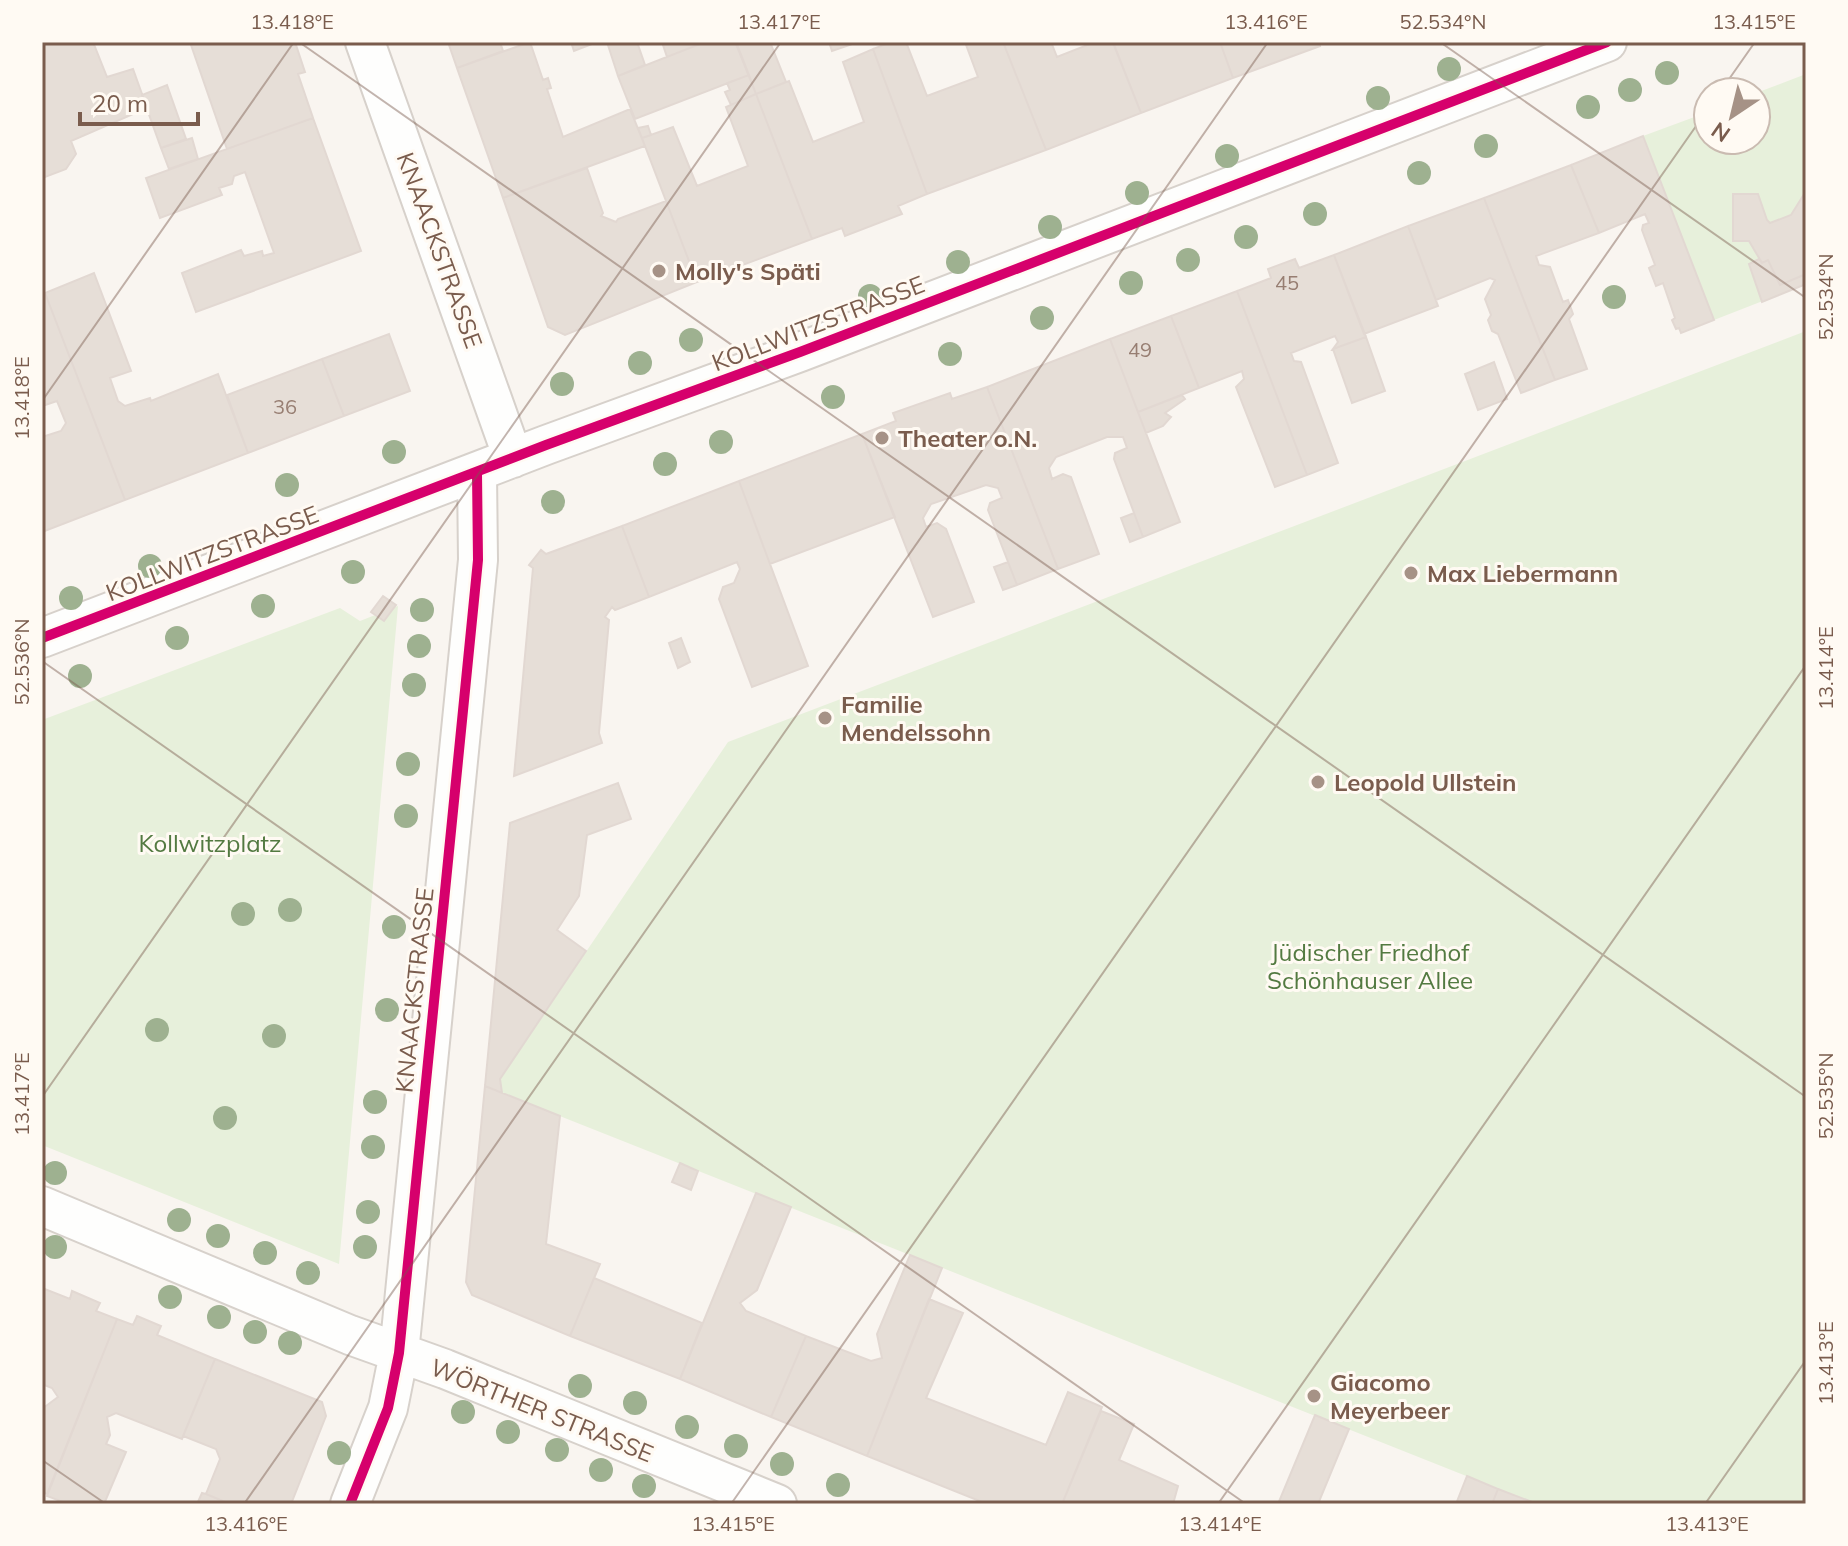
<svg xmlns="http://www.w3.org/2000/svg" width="1848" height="1546" viewBox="0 0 1848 1546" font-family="Mulish,sans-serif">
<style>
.green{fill:#e7f0db}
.building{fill:#e6ded7;stroke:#e2d8d2;stroke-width:2}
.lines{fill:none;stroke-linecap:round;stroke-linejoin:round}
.minor-casing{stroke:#d7d1cb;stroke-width:42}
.minor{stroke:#fefefd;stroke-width:38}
.cycleway-casing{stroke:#fffaf3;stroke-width:15}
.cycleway{stroke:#d6006c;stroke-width:10}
.tree{fill:#9eb190}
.ticks{fill:none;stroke:#7a5c4d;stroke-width:2;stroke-opacity:0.45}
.poi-dot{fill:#a69286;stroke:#fffaf3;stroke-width:3}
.labels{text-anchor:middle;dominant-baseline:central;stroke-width:6;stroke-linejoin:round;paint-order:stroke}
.number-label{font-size:20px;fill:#977e72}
.street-label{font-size:24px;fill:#7a5c4d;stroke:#fffaf3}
.poi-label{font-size:24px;font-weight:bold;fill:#7a5c4d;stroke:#fffaf3;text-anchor:start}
.park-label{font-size:24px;fill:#537a41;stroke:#fffaf3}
.neatline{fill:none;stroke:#7a5c4d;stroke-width:3}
.ticks-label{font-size:20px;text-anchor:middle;fill:#7a5c4d}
</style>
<rect width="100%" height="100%" fill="#f9f5f0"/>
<path class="green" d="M1806 74V284L1714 320 1643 136 1708 112V140H1756V93Z
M1806 331V1504H1537L502 1093 500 1079 728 742Z
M398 606 339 1264 42 1145V720L340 608 360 621Z"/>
<path class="building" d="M42 42H93L107 77 133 69 147 108 71 141 76 154 66 169 45 177 42 176Z
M190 42H295L305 72 298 74 313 118 227 149Z
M448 42H500L503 51 457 68Z
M530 42 543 80 548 78 551 88 547 89 563 137 630 109 645 146 503 198 457 68Z
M571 42H597L574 51Z
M607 42H637L645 65 618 76Z
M662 42H705L667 57Z
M705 42H736L749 75 635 119 618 76Z
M740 42H770L786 82 756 94 736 44Z
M829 42H858L832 51Z
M891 42H906L927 96 978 77 965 42H1003L1046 150 927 194 873 49Z
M1003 42H1051L1057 57 1095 42H1113L1141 113 1046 150Z
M1220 42H1319L1320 46 1233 78Z
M1220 42 1233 78 1141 113 1113 43Z
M873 49 927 194 898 206 902 214 845 236 842 228 812 239 756 94 789 81 813 142 864 122 843 62Z
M749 75 756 94 731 105 725 92 730 90 727 83Z
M167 85 186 139 161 148 142 95Z
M756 94 812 239 697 282 642 138 673 127 697 186 748 166 726 107Z
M313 118 361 251 196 312 182 273 241 250 244 256 262 251 263 256 274 253 245 172 234 176 232 184 219 188 222 195 160 218 146 178Z
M648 126 651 135 642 138 638 128Z
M1643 136 1714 320 1681 333 1679 328 1676 329 1672 320 1675 318 1663 283 1656 286 1649 268 1655 265 1642 230 1643 225 1649 223 1645 214 1599 233 1571 165Z
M192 138 198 159 169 169 161 148Z
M1571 165 1599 233 1536 256 1539 265 1550 267 1563 302 1568 300 1573 314 1569 319 1587 369 1555 380 1484 198Z
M587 168 603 213 601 216 616 222 618 219 666 201 697 282 565 335 548 327 503 198Z
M1806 191V274L1780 285 1768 260 1762 263 1749 241H1733V194H1758L1767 220 1770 223 1791 215Z
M1484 198 1555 380 1521 393 1498 334 1492 331 1488 320 1491 315 1485 299 1495 280 1490 278 1436 300 1408 226Z
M1408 226 1438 306 1364 334 1334 255Z
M1334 255 1366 337 1333 349 1338 342 1335 336 1291 353 1294 361 1301 362 1338 463 1307 475 1237 291 1271 278 1268 269 1295 259 1299 268Z
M1759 259 1762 263 1768 260 1780 285 1806 274V284L1762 302 1749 264Z
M94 273 131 371 110 378 118 401 125 406 150 398 151 401 218 374 248 453 125 500 45 293Z
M1237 291 1307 475 1275 487 1236 387 1244 379 1242 371 1199 388 1171 316Z
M45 293 125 500 42 532V437L61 431 66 423 57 401 42 406V294Z
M1171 316 1199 388 1138 412 1110 339Z
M389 334 410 391 344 416 322 359Z
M1366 337 1385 391 1352 403 1333 349Z
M1110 339 1180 522 1143 537 1114 459 1115 453 1127 448 1123 437H1107L1056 457 1049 468 1052 479 1063 474 1071 477 1099 554 1058 569 987 387Z
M322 359 344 416 248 453 227 395Z
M1494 362 1507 399 1478 410 1465 374Z
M987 387 1058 569 1017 585 988 510 990 503 1002 498 998 488 986 485 931 504 923 518 926 527 937 523 946 529 974 602 933 617 862 434 896 421 893 413 950 393 952 399Z
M1182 395 1185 399 1165 413 1171 417 1163 426 1146 433 1138 412Z
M862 434 895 517 770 564 739 481Z
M739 481 808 666 752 687 719 599 723 587 734 583 740 569 737 562 649 597 622 526Z
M1134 513 1143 537 1130 542 1121 518Z
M622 526 649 597 615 610 612 607 605 617 609 620 599 733 602 743 514 776 533 568 529 565 541 550 546 554Z
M1008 562 1017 585 1003 590 994 567Z
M383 596 396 605 384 621 371 612Z
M681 638 690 662 678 668 669 643Z
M618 783 631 819 587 835 579 896 557 930 586 951 500 1079 502 1093 485 1086 510 823Z
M485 1086 560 1116 546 1244 600 1264 570 1336 472 1295 466 1282Z
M680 1163 698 1171 691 1190 672 1182Z
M756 1193 791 1207 757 1290 740 1303 746 1311 806 1336 771 1417 680 1379Z
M910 1255 942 1268 867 1456 771 1417 806 1336 871 1361 882 1358 877 1334Z
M594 1278 702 1323 680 1379 570 1336Z
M42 1288 70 1299 72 1291 100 1303 96 1311 117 1319 47 1494 42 1492V1409L58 1397 52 1388 42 1384Z
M929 1299 963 1313 926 1398 1046 1445 1068 1392 1102 1407 1062 1504H987L867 1456Z
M137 1316 161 1326 157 1335 215 1359 182 1439 116 1413 107 1417 110 1435 106 1444 126 1452 104 1504H68L47 1496 117 1319 133 1325Z
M215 1359 322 1402 326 1416 291 1504H230L206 1494 220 1459 216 1449 183 1436Z
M1101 1411 1134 1424 1119 1460 1178 1486 1173 1504H1062Z
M1315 1415 1349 1429 1318 1504H1278Z
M1467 1476 1498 1489 1492 1504H1456Z
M1498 1489 1532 1502V1504H1492Z
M202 1493 206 1494 230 1504H197Z"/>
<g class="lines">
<defs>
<path id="minor" d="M365 42 513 458
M42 638 546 445 800 352 1607 42
M42 1206 350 1335 445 1369 777 1504
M350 1504 388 1408 399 1353 478 560 477 473"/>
</defs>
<use href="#minor" class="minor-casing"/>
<use href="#minor" class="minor"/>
<defs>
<path id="cycleway" d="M42 638 546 445 800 352 1607 42
M350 1504 388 1408 399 1353 478 560 477 473"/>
</defs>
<use href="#cycleway" class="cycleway-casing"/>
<use href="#cycleway" class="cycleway"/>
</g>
<g class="tree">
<circle cx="1449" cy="69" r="12"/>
<circle cx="1667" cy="73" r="12"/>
<circle cx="1630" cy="90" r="12"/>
<circle cx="1378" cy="98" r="12"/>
<circle cx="1588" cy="107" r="12"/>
<circle cx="1486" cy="146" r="12"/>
<circle cx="1227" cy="156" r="12"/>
<circle cx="1419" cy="173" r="12"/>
<circle cx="1137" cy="193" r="12"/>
<circle cx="1315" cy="214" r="12"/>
<circle cx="1050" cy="227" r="12"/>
<circle cx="1246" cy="237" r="12"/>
<circle cx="1188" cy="260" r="12"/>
<circle cx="958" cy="262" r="12"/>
<circle cx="1131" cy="283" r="12"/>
<circle cx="870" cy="296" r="12"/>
<circle cx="1614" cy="297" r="12"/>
<circle cx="1042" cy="318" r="12"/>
<circle cx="691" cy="340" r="12"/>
<circle cx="950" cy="354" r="12"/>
<circle cx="640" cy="363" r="12"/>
<circle cx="562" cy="384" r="12"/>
<circle cx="833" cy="397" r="12"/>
<circle cx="721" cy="442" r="12"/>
<circle cx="394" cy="452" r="12"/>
<circle cx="665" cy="464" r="12"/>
<circle cx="287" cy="485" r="12"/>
<circle cx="553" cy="502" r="12"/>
<circle cx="150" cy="566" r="12"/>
<circle cx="353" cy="572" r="12"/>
<circle cx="71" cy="598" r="12"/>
<circle cx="263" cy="606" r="12"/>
<circle cx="422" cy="610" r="12"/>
<circle cx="177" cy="638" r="12"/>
<circle cx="419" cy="646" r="12"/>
<circle cx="80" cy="676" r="12"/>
<circle cx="414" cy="685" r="12"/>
<circle cx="408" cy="764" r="12"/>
<circle cx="406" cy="816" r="12"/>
<circle cx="290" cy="910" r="12"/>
<circle cx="243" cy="914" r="12"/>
<circle cx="394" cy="927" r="12"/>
<circle cx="387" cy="1010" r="12"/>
<circle cx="157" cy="1030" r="12"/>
<circle cx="274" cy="1036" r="12"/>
<circle cx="375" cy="1102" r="12"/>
<circle cx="225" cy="1118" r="12"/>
<circle cx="373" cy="1147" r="12"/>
<circle cx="55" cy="1173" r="12"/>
<circle cx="368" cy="1212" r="12"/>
<circle cx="179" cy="1220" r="12"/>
<circle cx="218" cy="1236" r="12"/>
<circle cx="55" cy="1247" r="12"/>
<circle cx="365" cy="1247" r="12"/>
<circle cx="265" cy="1253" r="12"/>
<circle cx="308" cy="1273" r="12"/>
<circle cx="170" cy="1297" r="12"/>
<circle cx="219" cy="1317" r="12"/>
<circle cx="255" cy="1332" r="12"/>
<circle cx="290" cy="1343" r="12"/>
<circle cx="580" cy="1386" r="12"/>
<circle cx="635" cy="1403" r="12"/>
<circle cx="463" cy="1412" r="12"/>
<circle cx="687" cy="1427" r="12"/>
<circle cx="508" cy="1432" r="12"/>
<circle cx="736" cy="1446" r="12"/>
<circle cx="557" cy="1450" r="12"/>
<circle cx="339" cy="1453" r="12"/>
<circle cx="782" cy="1464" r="12"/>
<circle cx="601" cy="1470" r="12"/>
<circle cx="838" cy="1485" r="12"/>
<circle cx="644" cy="1486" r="12"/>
</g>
<path class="ticks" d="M299 42 1806 1097M1440 42 1806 298M1720 92 1755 42M42 401 294 42M42 661 1246 1504M42 1097 781 42M42 1460 106 1504M244 1504 1268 42M731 1504 1708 109M1218 1504 1806 665M1705 1504 1806 1360"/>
<g class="poi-dot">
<circle cx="659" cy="271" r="8"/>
<circle cx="882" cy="438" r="8"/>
<circle cx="1411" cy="573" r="8"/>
<circle cx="825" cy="718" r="8"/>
<circle cx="1318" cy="782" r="8"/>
<circle cx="1314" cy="1396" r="8"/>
</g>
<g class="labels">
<g class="number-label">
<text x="1287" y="282">45</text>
<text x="1140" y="349">49</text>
<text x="285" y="406">36</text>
</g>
<g class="street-label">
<text transform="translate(440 250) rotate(70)">KNAACKSTRASSE</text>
<text transform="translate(818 323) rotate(-21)">KOLLWITZSTRASSE</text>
<text transform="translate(212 553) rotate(-21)">KOLLWITZSTRASSE</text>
<text transform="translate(414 990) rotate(-84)">KNAACKSTRASSE</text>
<text transform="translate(542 1410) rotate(22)">WÖRTHER STRASSE</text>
</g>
<g class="poi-label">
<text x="675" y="271">Molly's Späti</text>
<text x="898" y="438">Theater o.N.</text>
<text x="1427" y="573">Max Liebermann</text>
<text x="841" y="704">Familie<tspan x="841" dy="28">Mendelssohn</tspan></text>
<text x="1334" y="782">Leopold Ullstein</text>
<text x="1330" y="1382">Giacomo<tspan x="1330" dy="28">Meyerbeer</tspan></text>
</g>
<g class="park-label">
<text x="210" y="843">Kollwitzplatz</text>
<text x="1370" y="952">Jüdischer Friedhof<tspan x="1370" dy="28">Schönhauser Allee</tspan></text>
</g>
</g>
<rect width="1848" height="1546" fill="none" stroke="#fffaf3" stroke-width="88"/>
<g transform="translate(1732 116) rotate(215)"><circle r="38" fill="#fffaf3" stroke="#cabbb1" stroke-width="2"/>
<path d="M0-6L14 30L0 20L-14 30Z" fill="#a69286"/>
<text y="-12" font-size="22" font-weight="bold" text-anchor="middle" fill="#7a5c4d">N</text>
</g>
<path d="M80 112v12h118v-12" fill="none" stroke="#7a5c4d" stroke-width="4"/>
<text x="92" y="112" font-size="24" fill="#7a5c4d" stroke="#fffaf3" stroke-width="6" paint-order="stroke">20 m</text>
<rect x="44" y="44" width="1760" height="1458" class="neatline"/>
<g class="ticks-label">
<text x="292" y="29">13.418°E</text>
<text x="779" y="29">13.417°E</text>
<text x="1266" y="29">13.416°E</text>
<text x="1443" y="29">52.534°N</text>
<text x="1754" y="29">13.415°E</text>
<text transform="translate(1826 297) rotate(-90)" y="7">52.534°N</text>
<text transform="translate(22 398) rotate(-90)" y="7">13.418°E</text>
<text transform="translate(22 662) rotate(-90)" y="7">52.536°N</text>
<text transform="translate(1826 668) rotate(-90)" y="7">13.414°E</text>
<text transform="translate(22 1094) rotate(-90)" y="7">13.417°E</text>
<text transform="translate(1826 1096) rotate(-90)" y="7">52.535°N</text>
<text transform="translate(1826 1363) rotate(-90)" y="7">13.413°E</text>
<text x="246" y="1531">13.416°E</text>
<text x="733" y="1531">13.415°E</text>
<text x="1220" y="1531">13.414°E</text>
<text x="1707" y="1531">13.413°E</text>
</g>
</svg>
